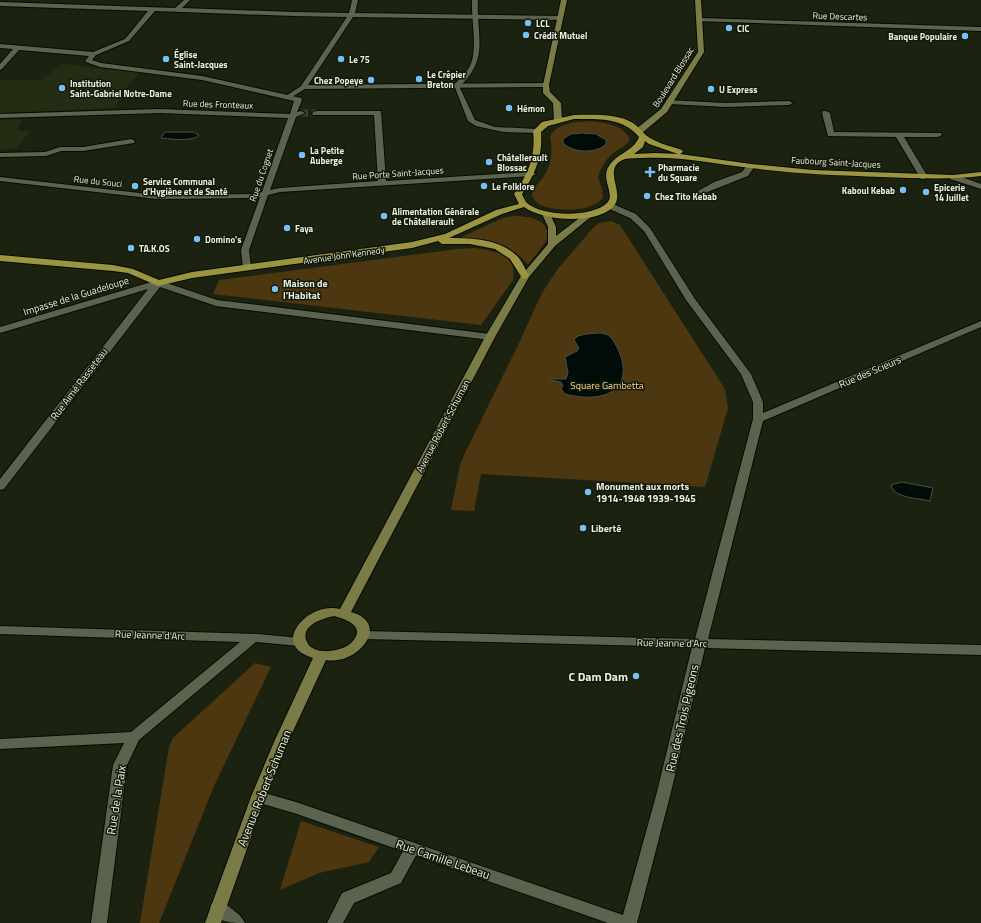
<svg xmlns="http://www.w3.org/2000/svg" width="981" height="923" viewBox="0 0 981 923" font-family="'Titillium Web',sans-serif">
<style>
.built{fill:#242d14}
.green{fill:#4d3711}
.water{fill:#010c08;stroke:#47504a}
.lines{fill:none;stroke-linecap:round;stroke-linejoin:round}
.minor-tunnel{stroke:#3b4130;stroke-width:7;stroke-dasharray:7 3.5;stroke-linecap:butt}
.service-casing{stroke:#070c00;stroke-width:2}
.pedestrian-casing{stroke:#070c00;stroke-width:2}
.minor-casing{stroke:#070c00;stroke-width:2}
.secondary-casing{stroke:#070c00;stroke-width:2}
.primary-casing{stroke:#070c00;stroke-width:2}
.service{fill:#5b634e;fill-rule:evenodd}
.pedestrian{fill:#5b634e;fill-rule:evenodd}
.minor{fill:#5b634e;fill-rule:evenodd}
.secondary{fill:#7b7b48;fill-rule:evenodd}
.primary{fill:#9b9441;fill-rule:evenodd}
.poi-dot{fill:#77c0f7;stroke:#131907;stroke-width:1.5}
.labels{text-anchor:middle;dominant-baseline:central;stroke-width:3;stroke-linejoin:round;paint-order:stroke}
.far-street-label{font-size:9px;fill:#eaefe3;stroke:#131907}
.far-poi-label{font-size:9px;font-weight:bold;fill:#eaefe3;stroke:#131907;text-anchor:start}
.poi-label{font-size:10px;font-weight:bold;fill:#eaefe3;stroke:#131907;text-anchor:start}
.street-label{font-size:10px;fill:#eaefe3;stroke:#131907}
.park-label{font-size:10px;fill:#f9d195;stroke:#131907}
.near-poi-label{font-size:12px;font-weight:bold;fill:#eaefe3;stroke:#131907;text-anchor:end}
.near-street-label{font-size:12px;fill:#eaefe3;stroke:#131907}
</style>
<rect width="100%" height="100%" fill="#1c2210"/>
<path class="built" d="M62 64 140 72 122 92 115 108 0 113V80H41Z
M22 119 17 131H30L16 149H0V120Z"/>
<path class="green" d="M589 121C605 123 622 124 630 139 626 147 620 148 613 153 605 160 601 168 598 177L602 189 603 198C600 200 598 203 595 204 583 212 551 211 539 204 536 202 534 199 532 197 532 187 539 184 544 176 552 163 553 151 550 136 558 123 575 122 589 121Z
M513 216C527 216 551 219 547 238 545 245 533 258 528 264 506 241 488 240 457 239L503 218Z
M611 221 620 225 725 389 728 408 705 487 481 474 474 511 451 510 460 465 464 455 520 341 542 293 557 270 592 229 599 223Z
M474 248C494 251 517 253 513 280L481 325 213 294 219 280 458 249Z
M255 663 271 667 214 786 159 923H140L169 747 173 738Z
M301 821 379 847 369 862 319 873 280 890Z"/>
<path class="water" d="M165 132H193L199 135C194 142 170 139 161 138Z
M582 133 596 134 606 140V144C597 154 572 153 563 143V139L571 134Z
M586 334C592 334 599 332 605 334 611 335 614 342 617 347 638 391 603 404 565 394L561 389 563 385 561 382 550 380V379H566L568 373 565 357 577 351 579 348 574 340 578 336Z
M902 482 933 488 930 501C918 498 893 498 891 485Z"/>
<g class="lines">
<path class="minor-tunnel" d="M301 113H316"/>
<defs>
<path id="service" d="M666 100 726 103 789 101 793 103 789 105 726 107 669 104H666Z
M823 111H826L830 113 834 132 941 133 942 135 938 137H904L928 177 924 179H921L896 137 828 136 822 113Z
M131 139 135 141 134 143 83 151H61L46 156 0 157V153L45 152 60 147H83Z
M748 164H751L755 166 748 176 705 193H699L698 191 714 182 742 172Z
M412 842 417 844 420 848 401 883 354 903 343 923H327L342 893 391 873 407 844Z
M218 901C228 905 241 914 245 923 230 923 218 923 210 908L212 903Z"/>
<path id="pedestrian" d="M352 0H358L355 13 560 16 563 18 560 20 353 17 308 85 546 83 549 85 546 87 305 89 290 98H286V96L301 86 347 17 294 16 291 14 294 12 349 13Z"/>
<path id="minor" d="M184 0H190L182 8 294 12 297 14 294 16 155 11 129 41 96 55 92 60 101 63 202 76 301 98 302 100 297 112 301 111 305 113 296 117 270 190 280 188 378 181 374 115H313L312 113 316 111H381L386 181 532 172 536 174 532 176 280 192 268 195 249 250 251 267 247 270 243 267 241 250 260 197 253 198 157 199 0 181V177L157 195 253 194 262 192 288 118 159 113 0 118V114L159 109 290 114 294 101 202 80 100 67 86 62 85 61 89 56 19 50 2 69 0 70V64L13 49 0 48V44L93 52 125 39 148 11 0 6V2L175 8Z
M472 0H478C476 35 490 58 460 86V88L475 120 495 127 537 129H540V133L503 132 476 126 468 121 454 85C459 79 466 73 470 66 478 49 471 19 472 0Z
M699 18 981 27V31L697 21V19Z
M950 175H956L981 184V189L950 179Z
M607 204H613L636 214 650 228 695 299 751 374 763 402V413L981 321V327L763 421 708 639 981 645V655L705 648 671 792 637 923H608L297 814 253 801 251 797 253 793 258 791 299 803 623 915 657 792 692 647 364 639 359 638 358 635 359 632 364 631 695 639 753 419V402L741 374 686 300 644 231 630 218 607 208 606 206Z
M158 280 217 300 490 334 495 337 490 340 216 306 160 287 4 489 0 490V479L148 289 0 333V327Z
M0 626 258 634 300 638 305 639 306 642 305 645 300 646 256 642 139 740 127 765 107 923H91L113 765 124 743 0 749V739L131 732 240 642 0 634Z"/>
<path id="secondary" d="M561 0H567L549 85 550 92 561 103 562 120 558 122 554 120 553 103 543 93V85Z
M695 0H701L704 52 667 112 642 133H636V129L661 109 698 52Z
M543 212H549L550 214 556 227V236L586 213 589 212 593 215 555 246 529 277 495 337 351 612C392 623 358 666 326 660L288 742 265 797 221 923H205L251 797 274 742 313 658C269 646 307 601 340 609L485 337 521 276 548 244V227L542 214ZM334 616C348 620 367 627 351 643 342 652 313 656 307 642 299 626 323 618 334 616Z"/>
<path id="primary" d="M574 115C593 115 616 113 633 123 639 127 642 132 647 136 657 143 670 146 682 150L683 152 680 154 751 164 813 170 953 175 981 172V176C948 180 915 178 881 177 838 175 795 174 751 168 715 164 680 156 643 158 638 158 630 158 625 159 600 168 627 193 613 207 595 225 543 221 524 207L502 214 449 238C471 238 499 239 516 255 522 260 525 269 529 276L525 279 522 278 510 259 495 249 470 244H442L438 241 412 248 192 278 158 286 128 273 113 271 0 261V255L113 265 133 269 159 280 192 272 412 242 445 234 496 210 519 204 514 194C528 174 536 156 533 131L542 122ZM574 119C597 119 623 117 639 137 633 152 617 153 609 166 600 179 616 194 607 203 592 218 541 217 526 202 525 200 523 197 522 194 535 174 543 156 541 132L548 126ZM645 141 649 144 678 154 655 153 634 154 643 147Z"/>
</defs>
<use href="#service" class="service-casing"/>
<use href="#pedestrian" class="pedestrian-casing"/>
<use href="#minor" class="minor-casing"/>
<use href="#secondary" class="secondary-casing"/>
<use href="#primary" class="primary-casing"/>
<use href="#service" class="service"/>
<use href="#pedestrian" class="pedestrian"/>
<use href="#minor" class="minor"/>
<use href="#secondary" class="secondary"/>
<use href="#primary" class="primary"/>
</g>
<g class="poi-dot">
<circle cx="528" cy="23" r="4"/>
<circle cx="729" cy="28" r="4"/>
<circle cx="526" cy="35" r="4"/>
<circle cx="965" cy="36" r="4"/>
<circle cx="166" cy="59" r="4"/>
<circle cx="341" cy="59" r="4"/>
<circle cx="419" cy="79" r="4"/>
<circle cx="371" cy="80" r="4"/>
<circle cx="62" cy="88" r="4"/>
<circle cx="711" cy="89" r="4"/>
<circle cx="509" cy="108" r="4"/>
<circle cx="302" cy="155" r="4"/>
<circle cx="489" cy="162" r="4"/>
<path d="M648 166h4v4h4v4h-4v4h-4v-4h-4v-4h4z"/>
<circle cx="135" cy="186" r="4"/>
<circle cx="484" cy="186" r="4"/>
<circle cx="903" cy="190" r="4"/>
<circle cx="926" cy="192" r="4"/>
<circle cx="647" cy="196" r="4"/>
<circle cx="384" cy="216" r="4"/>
<circle cx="287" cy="228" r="4"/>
<circle cx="197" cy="239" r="4"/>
<circle cx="131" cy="248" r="4"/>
<circle cx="275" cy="289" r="4"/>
<circle cx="588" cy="492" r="4"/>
<circle cx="583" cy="528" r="4"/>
<circle cx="636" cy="676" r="4"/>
</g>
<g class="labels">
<g class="far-street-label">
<text transform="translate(840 16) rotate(2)">Rue Descartes</text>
<text transform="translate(673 77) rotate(-58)">Boulevard Blossac</text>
<text transform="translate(218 104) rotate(2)">Rue des Fronteaux</text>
<text transform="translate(836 162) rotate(3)">Faubourg Saint-Jacques</text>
<text transform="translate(398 173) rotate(-4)">Rue Porte Saint-Jacques</text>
<text transform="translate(261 175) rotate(-71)">Rue du Cognet</text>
<text transform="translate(98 181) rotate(6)">Rue du Souci</text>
<text transform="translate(344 255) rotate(-8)">Avenue John Kennedy</text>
</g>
<g class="far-poi-label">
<text x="536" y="23">LCL</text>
<text x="737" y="28">CIC</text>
<text x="534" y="35">Crédit Mutuel</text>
<text x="957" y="36" text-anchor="end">Banque Populaire</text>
<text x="174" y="54">Église<tspan x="174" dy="10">Saint-Jacques</tspan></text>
<text x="349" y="59">Le 75</text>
<text x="427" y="74">Le Crêpier<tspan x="427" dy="10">Breton</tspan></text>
<text x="363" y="80" text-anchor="end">Chez Popeye</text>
<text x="70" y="83">Institution<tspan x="70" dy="10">Saint-Gabriel Notre-Dame</tspan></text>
<text x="719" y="89">U Express</text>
<text x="517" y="108">Hémon</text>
<text x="310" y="150">La Petite<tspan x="310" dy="10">Auberge</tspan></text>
<text x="497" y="157">Châtellerault<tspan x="497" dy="10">Blossac</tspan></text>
<text x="658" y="167">Pharmacie<tspan x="658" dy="10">du Square</tspan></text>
<text x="143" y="181">Service Communal<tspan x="143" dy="10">d'Hygiène et de Santé</tspan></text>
<text x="492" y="186">Le Folklore</text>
<text x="934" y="187">Epicerie<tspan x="934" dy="10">14 Juillet</tspan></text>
<text x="895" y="190" text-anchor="end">Kaboul Kebab</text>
<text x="655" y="196">Chez Tito Kebab</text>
<text x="392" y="211">Alimentation Générale<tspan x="392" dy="10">de Châtellerault</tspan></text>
<text x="295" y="228">Faya</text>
<text x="205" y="239">Domino's</text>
<text x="139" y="248">TA.K.OS</text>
</g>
<g class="poi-label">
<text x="283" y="283">Maison de<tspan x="283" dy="12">l'Habitat</tspan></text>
<text x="596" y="486">Monument aux morts<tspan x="596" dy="12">1914-1948 1939-1945</tspan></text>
<text x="591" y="528">Liberté</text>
</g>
<g class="street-label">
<text transform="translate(76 296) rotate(-17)">Impasse de la Guadeloupe</text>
<text transform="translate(870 372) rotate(-23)">Rue des Scieurs</text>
<text transform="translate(79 384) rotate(-53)">Rue Aimé Rasseteau</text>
<text transform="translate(443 426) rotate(-62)">Avenue Robert Schuman</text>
<text transform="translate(150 635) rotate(2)">Rue Jeanne d'Arc</text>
<text transform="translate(672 643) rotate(1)">Rue Jeanne d'Arc</text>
</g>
<g class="park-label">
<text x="607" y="385">Square Gambetta</text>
</g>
<g class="near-poi-label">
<text x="628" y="676">C Dam Dam</text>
</g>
<g class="near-street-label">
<text transform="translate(682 718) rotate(-77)">Rue des Trois Pigeons</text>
<text transform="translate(264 788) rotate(-68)">Avenue Robert Schuman</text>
<text transform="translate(116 800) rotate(-81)">Rue de la Paix</text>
<text transform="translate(443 859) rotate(19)">Rue Camille Lebeau</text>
</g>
</g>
</svg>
